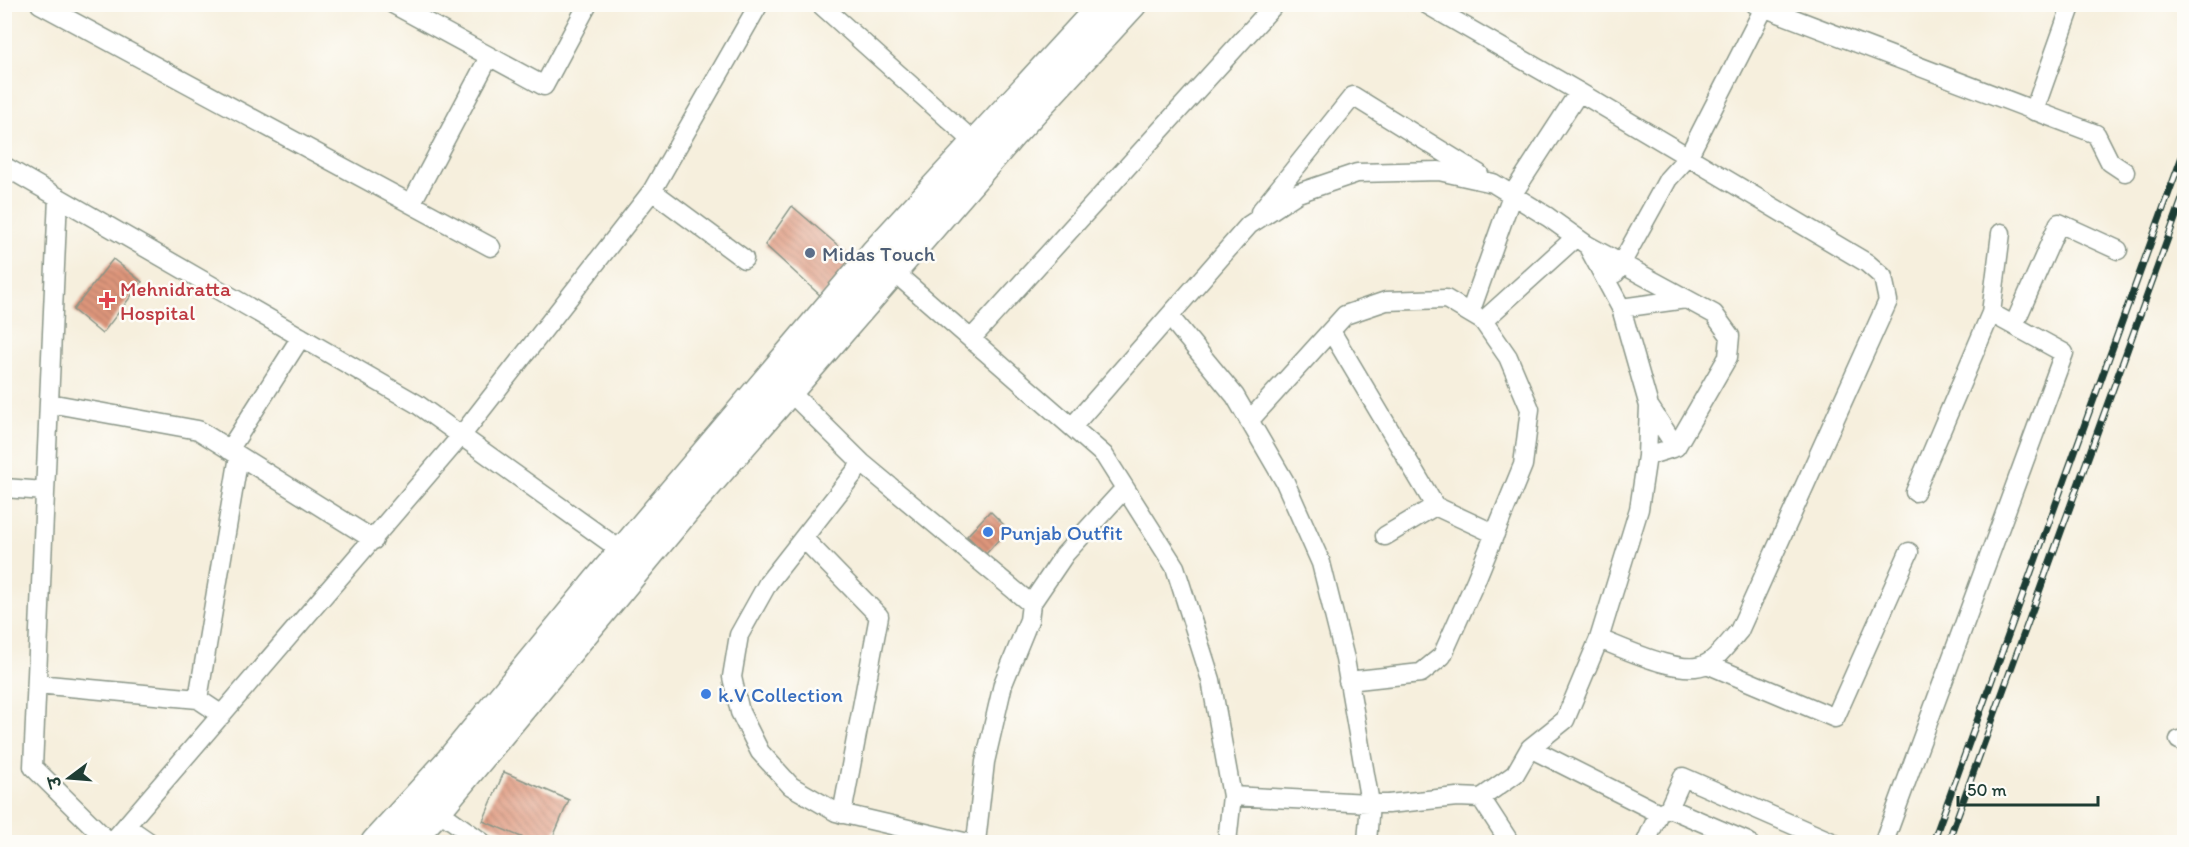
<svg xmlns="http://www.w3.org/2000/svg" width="2189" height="847" viewBox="0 0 2189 847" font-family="Itim,'Playpen Sans Deva',sans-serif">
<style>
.building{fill:url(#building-back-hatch)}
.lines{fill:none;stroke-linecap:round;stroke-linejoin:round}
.minor-casing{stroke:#8a9688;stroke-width:21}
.secondary-casing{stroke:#8a9688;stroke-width:30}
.minor{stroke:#fff;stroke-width:18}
.secondary{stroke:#fff;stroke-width:27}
.rail-casing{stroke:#1f3d34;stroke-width:7}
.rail{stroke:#fdfcf7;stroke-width:4.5;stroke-dasharray:14;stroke-linecap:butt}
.service-dot{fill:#5c6f8a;stroke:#fdfcf7;stroke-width:2}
.health-dot{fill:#e0444e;stroke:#fdfcf7;stroke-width:2}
.shop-dot{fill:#3f7fe0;stroke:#fdfcf7;stroke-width:2}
.labels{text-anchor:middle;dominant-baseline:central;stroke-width:5;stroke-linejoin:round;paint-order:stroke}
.service-label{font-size:21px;fill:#4e5e75;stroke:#fdfcf7;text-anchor:start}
.health-label{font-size:21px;fill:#be3a42;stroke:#fdfcf7;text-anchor:start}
.shop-label{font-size:21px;fill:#366cbe;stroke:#fdfcf7;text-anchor:start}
</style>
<defs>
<pattern id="building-back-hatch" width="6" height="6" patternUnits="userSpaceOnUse" patternTransform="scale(1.5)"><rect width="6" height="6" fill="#de967b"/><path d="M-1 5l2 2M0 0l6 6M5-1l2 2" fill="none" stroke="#b37c66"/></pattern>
</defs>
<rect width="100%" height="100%" fill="#fdfcf7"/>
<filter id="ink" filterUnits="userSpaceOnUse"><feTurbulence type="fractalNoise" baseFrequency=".0167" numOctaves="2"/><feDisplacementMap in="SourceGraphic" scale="12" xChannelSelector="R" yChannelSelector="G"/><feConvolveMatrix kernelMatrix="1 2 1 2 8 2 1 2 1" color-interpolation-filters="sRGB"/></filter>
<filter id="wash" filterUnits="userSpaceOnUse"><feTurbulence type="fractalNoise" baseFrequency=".008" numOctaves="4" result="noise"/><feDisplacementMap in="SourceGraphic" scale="24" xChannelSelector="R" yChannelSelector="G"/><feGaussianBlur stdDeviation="1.35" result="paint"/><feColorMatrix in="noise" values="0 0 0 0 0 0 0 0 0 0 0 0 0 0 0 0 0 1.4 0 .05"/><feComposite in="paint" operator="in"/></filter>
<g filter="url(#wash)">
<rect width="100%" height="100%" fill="#f6efdd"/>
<g id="blocks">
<path class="building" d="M792 206 855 260 822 297 765 245Z
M113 259 142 282 102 334 73 310Z
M990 511 1008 529 986 554 967 536Z
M504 772 569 800 551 842H533L483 821Z"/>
</g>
</g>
<g filter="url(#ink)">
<use href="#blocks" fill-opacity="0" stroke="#8a9688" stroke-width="1.5"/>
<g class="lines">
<defs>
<path id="minor" d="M40 4 491 247
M393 4 544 86 588 4
M820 4 982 149
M1426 4 1579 92 1867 263 1883 277 1888 301 1739 631C1731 640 1717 659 1706 664 1682 677 1623 648 1599 639
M1755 4 2096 134 2110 162 2125 172
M2034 111 2072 4
M4 166 417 404 630 557
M652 191 744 259
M58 197 33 767 109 842
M411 204 489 57
M1260 212 1353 96 1479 174
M1587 245 1714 314 1730 336 1728 357 1676 447 1647 456
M886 265 1104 455 1175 567 1211 680 1232 796 1227 842
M1616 273 1668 179 1688 157 1764 8
M1621 308 1686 299
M1470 313 1512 195 1579 92
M1170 317 1235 396 1285 482 1321 563 1345 659 1370 803 1367 842
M1483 321 1576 237
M2014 325 2059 223 2118 250
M1331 331 1435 506 1495 534
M971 339 1275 4
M790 392 862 463 1031 604
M49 403 198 430 374 540
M1649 406 1676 447
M1249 421 1345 315 1386 301 1446 299 1483 321 1508 357 1530 409 1523 465 1476 580 1442 656 1421 673 1348 681
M1072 427 1249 225 1298 193 1357 173 1439 171 1493 183 1548 217 1587 245 1621 308 1649 406 1647 456 1639 509 1599 639 1565 720 1530 748 1515 774 1481 798 1457 797 1388 804 1232 796
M229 450 301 337
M862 463 768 583 739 635 732 677 740 712 760 752 791 786 836 812 964 842
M4 488 45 491
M1915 492 1991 313 2001 233
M1385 536 1435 506
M804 539 879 616 842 814
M1707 664 1835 718 1909 552
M37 684 198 699 222 715
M198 699 239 456
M2179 740 2184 742
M1530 748 1659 813
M1481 798 1507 838 1506 842
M1669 808 1683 777 1832 842
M437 810 482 842
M126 826 149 842
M112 842 461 436 652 191 759 4
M976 842 985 762 1003 684 1029 620 1031 604 1065 554 1125 488
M1646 842 1659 813 1669 808 1748 842
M1884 842 2064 353 1991 313"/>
<path id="secondary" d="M375 842 450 760 596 582 874 253 1103 4
M408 842 433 816 689 507 1013 134 1133 4"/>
</defs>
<use href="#minor" class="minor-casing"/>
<use href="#secondary" class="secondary-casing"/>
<use href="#minor" class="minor"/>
<use href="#secondary" class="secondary"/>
<defs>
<path id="rail" d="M1933 842 2184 151
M1948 842 2184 194"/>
</defs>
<use href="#rail" class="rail-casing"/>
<use href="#rail" class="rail"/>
</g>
</g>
<circle class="service-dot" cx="810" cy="253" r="6"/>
<path class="health-dot" d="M104 291h6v6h6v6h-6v6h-6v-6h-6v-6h6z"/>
<g class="shop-dot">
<circle cx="988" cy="532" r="6"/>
<circle cx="706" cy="694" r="6"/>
</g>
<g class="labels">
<g class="service-label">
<text x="822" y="253">Midas Touch</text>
</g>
<g class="health-label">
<text x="120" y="288">Mehnidratta<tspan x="120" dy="24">Hospital</tspan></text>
</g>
<g class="shop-label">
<text x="1000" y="532">Punjab Outfit</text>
<text x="718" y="694">k.V Collection</text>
</g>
</g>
<rect width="2189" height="847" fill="none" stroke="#fdfcf7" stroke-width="24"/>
<g transform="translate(69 778) rotate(254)" stroke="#fdfcf7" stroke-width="4.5" paint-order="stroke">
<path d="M0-4.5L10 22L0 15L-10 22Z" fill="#1f3d34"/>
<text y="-9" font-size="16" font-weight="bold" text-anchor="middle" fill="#1f3d34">उ</text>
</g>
<path d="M1958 796v9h140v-9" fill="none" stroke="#1f3d34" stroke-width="3"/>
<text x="1967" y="796" font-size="18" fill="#1f3d34" stroke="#fdfcf7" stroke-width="4.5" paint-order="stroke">50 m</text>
</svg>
